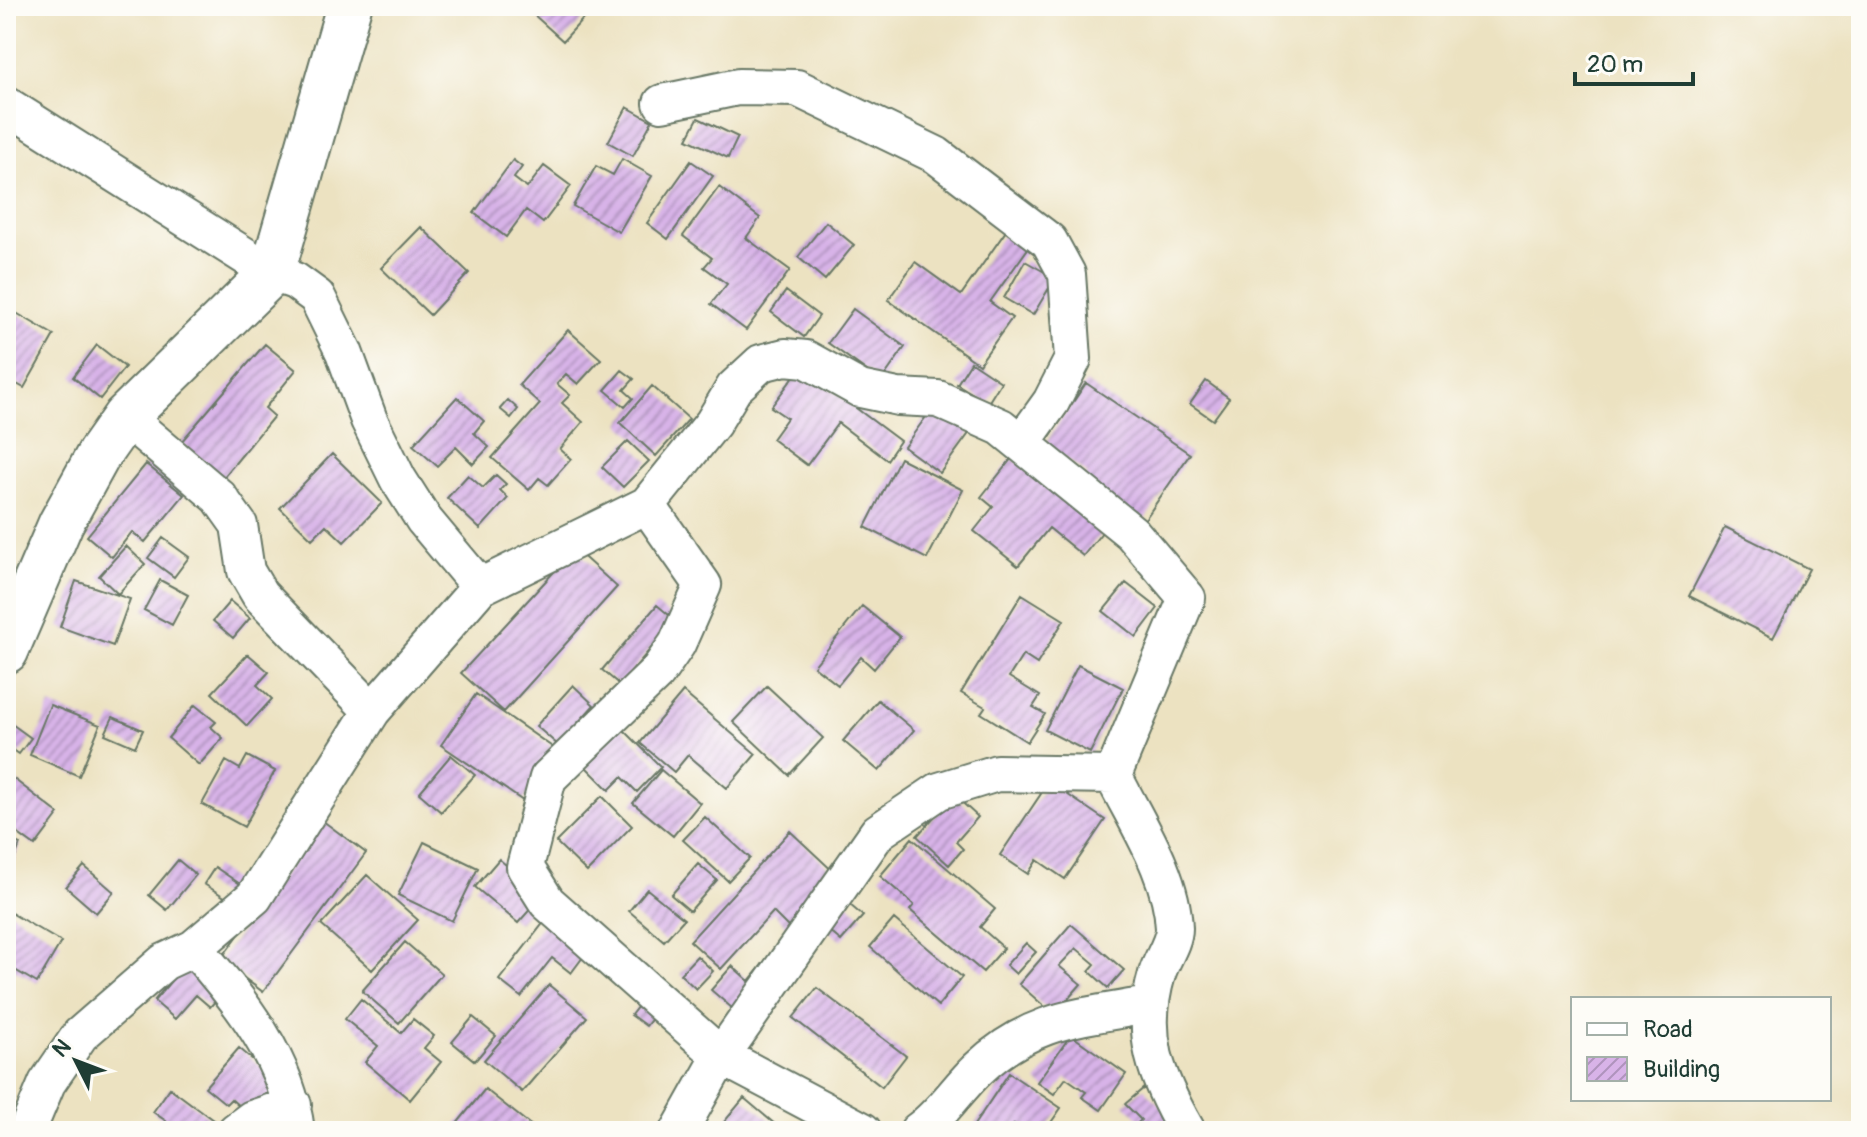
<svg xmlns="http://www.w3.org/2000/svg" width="1867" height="1137" viewBox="0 0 1867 1137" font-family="Pangolin,sans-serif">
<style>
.building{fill:url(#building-hatch)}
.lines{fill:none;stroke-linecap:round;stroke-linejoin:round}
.minor-casing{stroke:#677765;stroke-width:40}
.tertiary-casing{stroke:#677765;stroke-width:48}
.minor{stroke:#fff;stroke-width:36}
.tertiary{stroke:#fff;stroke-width:44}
</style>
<defs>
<pattern id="building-hatch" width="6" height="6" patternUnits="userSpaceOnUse" patternTransform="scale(2)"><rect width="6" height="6" fill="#d8b3e8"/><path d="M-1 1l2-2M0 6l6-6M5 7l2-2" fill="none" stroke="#af93bd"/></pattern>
</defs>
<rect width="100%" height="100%" fill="#fdfcf7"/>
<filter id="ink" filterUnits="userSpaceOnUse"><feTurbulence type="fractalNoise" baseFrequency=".0125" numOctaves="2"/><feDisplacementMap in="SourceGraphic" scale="16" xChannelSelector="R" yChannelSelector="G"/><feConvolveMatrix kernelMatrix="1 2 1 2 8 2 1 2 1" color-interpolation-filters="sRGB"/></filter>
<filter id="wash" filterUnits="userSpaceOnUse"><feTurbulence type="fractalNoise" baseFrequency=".006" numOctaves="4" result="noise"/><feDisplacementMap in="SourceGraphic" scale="32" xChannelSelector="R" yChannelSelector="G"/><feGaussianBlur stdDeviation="1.8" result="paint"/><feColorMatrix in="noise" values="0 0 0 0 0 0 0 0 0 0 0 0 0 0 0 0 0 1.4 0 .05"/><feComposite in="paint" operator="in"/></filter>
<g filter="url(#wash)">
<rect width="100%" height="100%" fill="#ece2c1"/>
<g id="blocks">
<path class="building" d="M540 6H568L583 19 563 41 533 14Z
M627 107 652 121 633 156 608 142Z
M698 118 738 137 728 158 687 139Z
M622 159 652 176 619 232 573 206 596 166 613 175Z
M513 160 522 167 514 178 527 188 544 166 571 186 543 223 526 210 506 237 474 213Z
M691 161 713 176 668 239 647 223Z
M719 187 760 218 746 238 790 270 746 330 711 304 727 284 704 267 712 258 683 236Z
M826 222 854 245 825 280 798 257Z
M421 227 469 273 430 315 381 268Z
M1006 231 1029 247 990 302 1012 318 979 364 888 300 915 262 961 295Z
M1025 261 1055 278 1033 315 1004 298Z
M786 291 819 316 804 337 771 312Z
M6 307 54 335 24 388 6 378Z
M853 309 905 347 881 381 828 343Z
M568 330 601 359 578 384 566 374 557 384 570 395 562 403 583 422 560 449 571 459 548 485 539 478 529 490 492 458 540 404 519 385Z
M265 344 296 370 265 408 274 416 223 478 181 442Z
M97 345 125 367 100 399 73 377Z
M971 362 1001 382 988 403 957 384Z
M801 367 900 441 887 460 838 423 807 465 772 439 787 418 771 407Z
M622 370 634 379 624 390 633 398 625 407 605 390Z
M1206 381 1229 398 1213 420 1190 404Z
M1086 383 1190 454 1143 522 1083 481 1088 474 1045 444Z
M652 386 689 419 656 456 620 423Z
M457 397 484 421 474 433 489 447 473 464 456 447 437 466 413 445Z
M508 400 518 409 511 418 500 409Z
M934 406 970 432 940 473 904 447Z
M628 441 649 461 623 487 602 467Z
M332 454 382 503 344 542 326 525 312 539 280 508Z
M900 458 963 490 927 559 865 527Z
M1012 458 1103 531 1083 556 1049 528 1018 566 974 531 993 507 981 497Z
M146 464 184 495 145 542 132 532 112 557 87 536Z
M468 475 483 488 496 475 506 484 500 490 508 498 480 529 447 498Z
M1725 527 1809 569 1773 638 1689 596Z
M163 538 189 557 174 577 148 558Z
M126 546 145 564 118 594 99 576Z
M575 549 617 587 504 712 461 673Z
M160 580 188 595 172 625 144 610Z
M76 581 130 599 113 646 60 627Z
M1126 583 1158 608 1136 637 1103 611Z
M1022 594 1064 620 1037 664 1023 655 1009 677 1040 696 1033 707 1045 714 1027 742 981 713 985 707 961 693Z
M230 601 250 618 233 638 213 621Z
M657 605 675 620 620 685 602 670Z
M862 606 900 637 874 669 861 657 838 685 814 666Z
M248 654 269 672 257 685 272 699 247 726 212 693Z
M1078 665 1123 688 1090 753 1045 730Z
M573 685 594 705 558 745 536 726Z
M767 686 823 738 789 775 733 722Z
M683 692 756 754 727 788 688 755 674 772 640 743Z
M476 694 558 751 523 801 441 745Z
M878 700 914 730 879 771 843 741Z
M50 705 100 725 79 776 30 755Z
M195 705 216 722 211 727 223 738 199 765 168 738Z
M113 717 143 730 135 747 105 734Z
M614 720 661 767 637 792 622 777 609 790 577 758Z
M9 722 31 738 19 754 6 745Z
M451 755 475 775 441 812 419 793Z
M247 756 275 771 244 827 202 804 226 761 240 769Z
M661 770 700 803 673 836 633 803Z
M6 773 59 814 35 846 6 825Z
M1049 782 1105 820 1065 879 1037 860 1028 874 1000 855Z
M954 795 978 817 956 842 963 849 949 865 917 836Z
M602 796 632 826 587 872 556 842Z
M705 817 750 858 728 881 683 840Z
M323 821 366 853 263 992 220 960Z
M790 831 838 876 790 929 773 912 721 969 690 941Z
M6 838 20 844 10 871 6 869Z
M912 838 995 909 980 927 1004 948 983 972 910 910 914 905 880 876Z
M424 842 478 868 452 921 398 895Z
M499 859 542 896 518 923 475 887Z
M178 860 196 875 167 910 149 895Z
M698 864 717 880 690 911 671 895Z
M84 866 114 892 96 913 66 887Z
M215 867 249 890 239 906 204 884Z
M367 875 418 920 372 970 321 925Z
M647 889 684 919 664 941 629 911Z
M843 899 863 916 841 941 821 924Z
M6 910 61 942 37 983 13 969 6 982Z
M894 919 962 977 938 1006 870 947Z
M545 921 586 953 571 973 552 958 521 997 499 980Z
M1071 924 1124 970 1108 988 1089 971 1095 964 1076 948 1059 966 1081 984 1054 1015 1019 984Z
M405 942 442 974 399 1023 362 991Z
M1026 943 1036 952 1016 974 1006 965Z
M697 956 713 971 696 989 680 974Z
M767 959 779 969 740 1015 711 990 732 966 749 981Z
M188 961 224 991 210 1007 196 995 175 1019 154 1001Z
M549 985 587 1017 522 1092 484 1060Z
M817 988 906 1056 882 1087 793 1018Z
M645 997 660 1009 646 1026 631 1015Z
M361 999 401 1033 413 1019 434 1036 424 1048 441 1062 410 1100 365 1062 378 1046 345 1019Z
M473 1017 496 1036 475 1061 452 1042Z
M1071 1035 1126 1074 1101 1110 1082 1097 1086 1092 1066 1078 1054 1094 1037 1082Z
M239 1048 280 1083 251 1117 231 1099 226 1104 205 1087Z
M1009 1073 1061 1108 1045 1131H1024L1014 1124 1010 1131H970Z
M170 1088 221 1126 217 1131H158L166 1121 153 1112Z
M1144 1088 1177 1124 1170 1131H1129L1141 1120 1125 1104Z
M485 1089 538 1131H451Z
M744 1098 783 1131H735L724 1122Z"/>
</g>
</g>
<g filter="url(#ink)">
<use href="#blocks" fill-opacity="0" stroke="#677765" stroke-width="2"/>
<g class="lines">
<defs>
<path id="minor" d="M662 103 738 87 797 88 936 155 1049 241 1067 274 1073 359 1051 402 1023 441
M6 105 272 273 295 281 317 297 344 352 369 420 398 479 424 520 480 587
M125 417 219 497 239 525 246 571 260 595 372 711
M647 505 703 585 677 644 657 673 548 778 525 867 547 902 721 1056 863 1131
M194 948C240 999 288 1061 296 1131
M27 1131 47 1083 80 1035 164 962 194 948 254 897 372 711 480 587 647 505 713 423 734 388 761 363 785 357 806 359 860 389 898 397 938 399 1001 427 1132 533 1187 598 1113 775C1136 822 1172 874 1174 928 1174 943 1161 960 1157 974 1139 1035 1156 1077 1187 1131
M236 1131 252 1119 293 1105
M679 1131 721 1056 878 832 939 791 997 773 1113 775
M918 1131C942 1114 956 1090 978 1069 1030 1019 1081 1017 1148 1005"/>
<path id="tertiary" d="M6 651 61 523 99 454 125 417 272 273 349 6"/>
</defs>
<use href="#minor" class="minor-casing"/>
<use href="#tertiary" class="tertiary-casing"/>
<use href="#minor" class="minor"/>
<use href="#tertiary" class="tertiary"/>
</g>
</g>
<rect width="1867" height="1137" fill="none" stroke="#fdfcf7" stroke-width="32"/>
<rect x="1571" y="997" width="260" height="104" fill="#fdfcf7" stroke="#a4b0a9" stroke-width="2"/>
<rect x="1587" y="1023" width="40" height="12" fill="#ffffff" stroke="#a4b0a9" stroke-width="2"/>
<text x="1643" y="1037" font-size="24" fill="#1f3d34">Road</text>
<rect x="1587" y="1057" width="40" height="24" fill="url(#building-hatch)" stroke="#a4b0a9" stroke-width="2"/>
<text x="1643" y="1077" font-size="24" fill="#1f3d34">Building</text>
<g transform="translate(76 1061) rotate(312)" stroke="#fdfcf7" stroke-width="6" paint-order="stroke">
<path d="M0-6L14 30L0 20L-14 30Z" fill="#1f3d34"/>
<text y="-12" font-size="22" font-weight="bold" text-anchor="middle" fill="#1f3d34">N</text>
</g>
<path d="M1575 72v12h118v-12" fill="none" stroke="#1f3d34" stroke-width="4"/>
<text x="1587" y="72" font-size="24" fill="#1f3d34" stroke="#fdfcf7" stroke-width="6" paint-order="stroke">20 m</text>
</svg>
